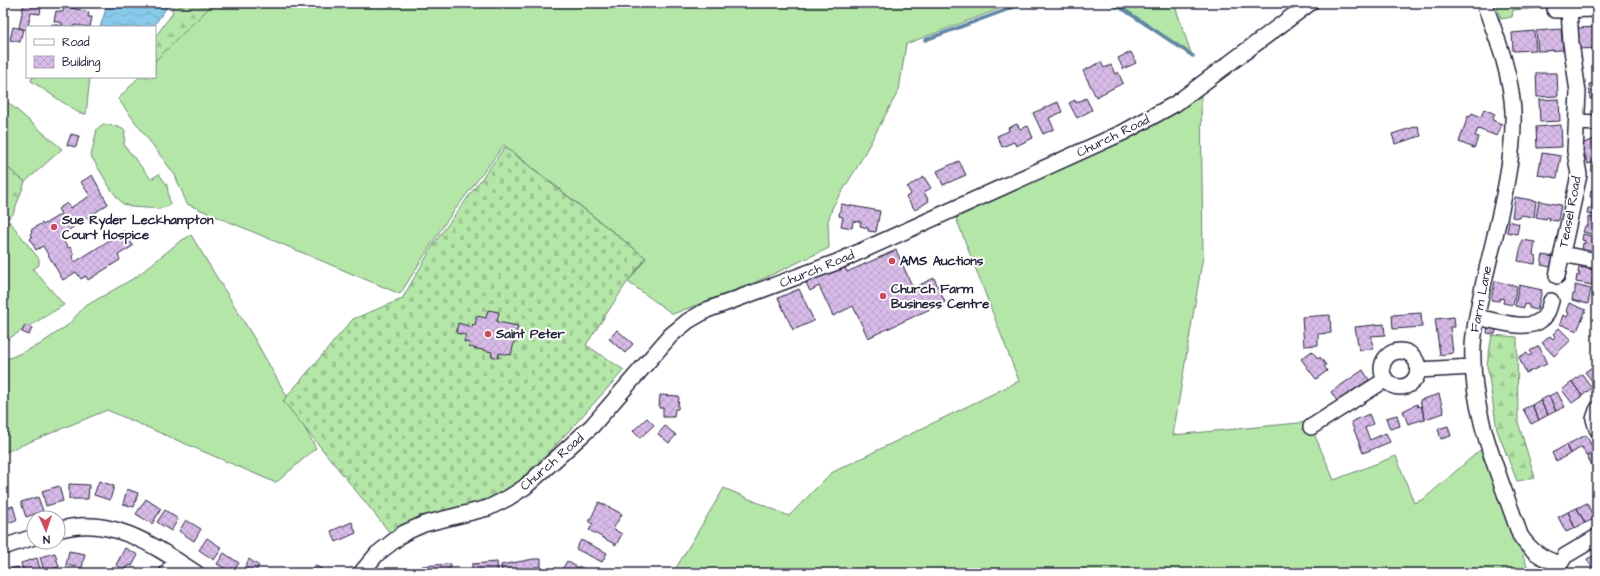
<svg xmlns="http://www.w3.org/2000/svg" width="1600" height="576" viewBox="0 0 1600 576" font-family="'Architects Daughter',sans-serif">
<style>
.grass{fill:#b4e7a7;stroke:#6b8471}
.forest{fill:url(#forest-firs);stroke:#6b8471}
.cemetery{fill:url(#cemetery-stones);stroke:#6b8471}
.water{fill:url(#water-waves);stroke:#5f87a3}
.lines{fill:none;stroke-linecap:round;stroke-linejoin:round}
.stream{stroke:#5f87a3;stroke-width:3.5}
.building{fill:url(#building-cross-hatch);stroke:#22223b}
.minor-casing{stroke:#22223b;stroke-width:18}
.minor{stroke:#fff;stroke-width:15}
.poi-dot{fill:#d1495b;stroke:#fff;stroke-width:1.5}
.labels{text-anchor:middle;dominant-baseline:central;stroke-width:4;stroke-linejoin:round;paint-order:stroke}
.street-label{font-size:13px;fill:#22223b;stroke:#fff}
.poi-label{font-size:13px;font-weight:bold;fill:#22223b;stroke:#fff;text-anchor:start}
</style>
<defs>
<pattern id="forest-firs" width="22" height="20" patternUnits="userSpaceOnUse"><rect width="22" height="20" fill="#b4e7a7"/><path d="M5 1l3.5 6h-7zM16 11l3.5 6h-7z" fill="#9ac691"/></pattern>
<pattern id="cemetery-stones" width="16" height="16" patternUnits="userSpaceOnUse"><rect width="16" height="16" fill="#b4e7a7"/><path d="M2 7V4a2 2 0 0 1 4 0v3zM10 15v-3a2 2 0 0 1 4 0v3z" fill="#9ac691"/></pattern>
<pattern id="water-waves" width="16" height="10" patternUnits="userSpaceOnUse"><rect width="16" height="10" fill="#88cae9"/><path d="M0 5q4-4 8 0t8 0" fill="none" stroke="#75adc9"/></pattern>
<pattern id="building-cross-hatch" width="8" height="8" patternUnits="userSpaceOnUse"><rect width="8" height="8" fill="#d8bbe8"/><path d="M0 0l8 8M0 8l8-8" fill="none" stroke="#b9a0c8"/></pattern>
</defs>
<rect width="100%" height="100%" fill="#fff"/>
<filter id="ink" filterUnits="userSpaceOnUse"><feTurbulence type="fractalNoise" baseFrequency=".025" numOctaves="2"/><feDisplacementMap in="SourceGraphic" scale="8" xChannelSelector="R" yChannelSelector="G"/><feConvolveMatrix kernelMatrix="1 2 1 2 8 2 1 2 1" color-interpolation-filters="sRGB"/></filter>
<g filter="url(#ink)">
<path class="grass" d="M211 3H1015L906 44 899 90 856 169 833 206 828 221 829 248 756 282 673 314 628 282 646 258 504 145 445 223 400 294 187 204 175 175 118 99 139 77H155V60Z
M1115 3H1174L1191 53 1186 50Z
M1495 3H1597V4L1513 10 1512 17 1501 19Z
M32 77H90L86 114 79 113 31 81Z
M1201 96 1203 256 1173 435 1309 422 1334 480 1396 456 1414 503 1424 499 1480 450 1530 573H1427L1426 570 1420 573H673L724 488 789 516 831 473 1019 381 956 218Z
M3 98 62 149 25 182 3 164Z
M103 124 115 126 125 130 124 145 151 179 159 174 167 185 170 205 160 209 132 207 123 204 112 191 91 156 97 129Z
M6 222H10L39 259V265L33 269 64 305 3 342V224Z
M191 235 254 338 316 448 278 481 274 482 107 410 3 453V361L39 345 68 325 84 307 136 277 179 242Z"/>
<path class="forest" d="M173 3H214L155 61V37L172 14Z
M3 164 25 182 13 214 3 222Z
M1492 335 1517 337 1518 422 1535 478 1517 481 1497 430 1487 365Z"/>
<path class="cemetery" d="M505 147 646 258 626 284 586 345 624 370 508 498 395 539 283 401 353 319 402 299 435 242Z"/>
<path class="water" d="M108 3H170L153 27H100Z"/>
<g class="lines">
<path class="stream" d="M1110 3 1126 11 1193 56
M925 40 1025 3"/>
</g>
<path class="building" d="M24 3 35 4V6L41 7 40 14 31 13 27 30 19 28Z
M64 6 89 12 88 17H92L90 27 74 25V27H52V24L62 26V23L54 21 56 11 63 12Z
M13 27 23 29 20 42 10 40Z
M1597 27V48L1579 49 1578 28Z
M1561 29 1563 50 1538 51 1536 31Z
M1534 31 1536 50 1513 51 1512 33Z
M1131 52 1136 63 1123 69 1118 58Z
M1101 62 1104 68 1111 65 1115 74 1118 72 1123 83 1096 97 1083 71Z
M1536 73H1557L1558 96 1537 97Z
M1597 83V98L1590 99 1589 84Z
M1086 98 1092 110 1077 118 1069 103 1075 100 1076 103Z
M1559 99 1560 121 1540 122 1539 100Z
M1058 102 1062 112 1049 118 1054 129 1043 134 1033 113Z
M1484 109 1495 114 1492 120 1502 124 1497 136 1478 129 1475 136 1479 137 1474 148 1459 142 1468 116 1470 117 1472 113 1481 117Z
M1017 124 1020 129 1028 126 1033 138 1016 146 1014 142 1002 147 997 136 1009 131 1008 128Z
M1561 125 1562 147 1537 148 1536 127Z
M1418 126 1421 136 1395 144 1392 134Z
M71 134 79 136 76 147 67 145Z
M1595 139 1597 146V161L1588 164 1581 144Z
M1542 153 1561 156 1557 178 1538 175Z
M959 161 966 175 943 185 937 171Z
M92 175 108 204 60 236 68 248 70 247 74 255 72 256 75 262 124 231 133 246 118 255 120 260 88 280 86 276 81 279 76 272 63 280 43 246 36 250 30 239 32 237 30 234 32 232 31 230 42 223 43 225 61 214 58 209 67 203 70 208 90 196 81 182Z
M924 177 931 188 924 192 929 201 915 210 906 197 911 194 907 187Z
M1594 182H1597V198L1590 197 1591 190 1595 191 1596 188 1593 187Z
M1515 197 1536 201 1534 217 1521 215 1520 218 1512 217Z
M1592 199 1597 200V216L1587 214 1588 208H1592Z
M1539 201 1561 205 1558 221 1549 220 1550 218 1547 217 1546 219 1536 217Z
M841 204 880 211 876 232 868 231V228L860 226 861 222 853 221 852 228 841 226 843 217 839 216Z
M1588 217 1597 219V235L1583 232 1585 226H1588Z
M1509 221 1519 224 1517 234 1507 232Z
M1583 234 1597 237V253L1582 250 1583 243 1585 244V241L1582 240Z
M1522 240 1535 242 1533 255 1536 256 1535 264 1518 261Z
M896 250 913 288 934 278 945 302 868 338 853 306 833 316 819 286 810 291 806 283 844 265 847 272Z
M1543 255 1554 257 1551 267 1541 265Z
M1579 267 1595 270 1592 285 1576 282 1577 275 1579 276 1580 273H1578Z
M1495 281 1517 286 1513 305 1503 303 1504 299 1500 298 1499 301 1491 300Z
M1519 285 1542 290 1537 310 1529 308V305L1525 304 1524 308 1515 306Z
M1575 285 1591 289 1588 304 1572 300 1573 294H1575Z
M799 289 814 321 793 330 778 298Z
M1569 303 1586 310 1577 331 1560 324 1563 315 1567 317 1569 313 1566 311Z
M488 310 499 312 497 322 518 326 511 355 499 353 498 358 491 356 492 352 469 347 470 343 464 342 466 335 456 333 458 323 472 327 473 324 475 325 477 316 486 318Z
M1421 313 1422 327 1393 329 1392 315Z
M1330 315 1331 333 1318 334V345L1304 346 1302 317Z
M1454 317 1455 327H1450L1453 353 1440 355 1435 319Z
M1384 324 1385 335 1371 336 1373 349 1359 350 1355 327Z
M1488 324 1497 326 1495 334 1487 333Z
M25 325 32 328 29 335 22 332Z
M1559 328 1571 340 1554 356 1542 343 1550 336 1553 339 1555 336 1553 334Z
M617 330 633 344 625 353 609 339Z
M1539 346 1547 364 1526 373 1519 357 1527 353 1528 356 1532 354 1530 351Z
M1312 351 1318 359 1320 357 1326 365 1324 366 1327 371 1316 379 1301 359Z
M1592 367 1597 373 1596 386 1585 372Z
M1363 370 1369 380 1337 401 1331 392Z
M1582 374 1592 388 1582 396 1572 382Z
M1572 382 1582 396 1572 403 1562 390Z
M1557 392 1565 407 1556 411 1549 396Z
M1439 394 1444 413 1425 419 1420 400Z
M660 395 679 396 678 409H675L674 417H663V408H659Z
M1549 396 1556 411 1548 415 1540 400Z
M1540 400 1548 415 1539 420 1532 405Z
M1417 404 1418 407 1421 406 1425 419 1408 424 1403 411Z
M1532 405 1539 420 1531 424 1523 409Z
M1369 414 1373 424 1365 428 1370 440 1386 433 1390 442 1363 453 1351 422Z
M1397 415 1400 426 1390 429 1386 418Z
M647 418 654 425 640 438 633 431Z
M665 426 676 435 669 443 658 434Z
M1448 426 1451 436 1441 439 1438 429Z
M1586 435 1595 452 1586 456 1582 447 1570 454 1566 445Z
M1566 445 1570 454 1556 461 1552 453Z
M1595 452 1597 457V467L1594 469 1587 456Z
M99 481 114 486 110 500 94 495Z
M69 484 89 485 88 499H69Z
M59 486 63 501 46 506 42 491Z
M127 489 138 493 134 507 123 504Z
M38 497 43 511 26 517 21 502Z
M146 499 161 509 152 524 136 514Z
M599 502 622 514 613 529 622 534 616 545 589 530 593 524 589 522Z
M1587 503 1594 519 1585 523 1577 508Z
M13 506 17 520 3 524V509Z
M1577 508 1585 523 1575 528 1568 512Z
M165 510 178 519 171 531 157 522Z
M1568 512 1575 528 1566 532 1558 517Z
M186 520 201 529 194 541 179 531Z
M352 522 356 533 336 542 331 531Z
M207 538 222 548 214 560 199 550Z
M581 540 607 553 602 562 576 549Z
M125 548 138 555 132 566 129 565 126 570 116 565Z
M69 551 85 554 82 568 66 565Z
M55 553 59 567 44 571 40 557Z
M224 553 239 563 232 573 217 564Z
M1597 554V570L1594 572 1587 559Z
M37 558 41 572 24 573 21 563Z
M249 559 259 566 255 572 257 573H242Z
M534 559H541V567H535V573H502L501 565Z
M567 561 578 568 579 566 587 571 586 573H560Z
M497 562 498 573H472V564Z
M450 564V573H422V566Z
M315 565 327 573H309Z
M18 567 19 573H3V571Z"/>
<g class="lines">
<defs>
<path id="minor" d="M1484 3C1497 38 1511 73 1513 111 1515 165 1495 233 1483 286 1479 306 1474 326 1473 346 1470 412 1499 474 1520 535 1530 551 1542 558 1559 564
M1555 10 1597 9
M1578 122 1597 123
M1562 254 1597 261
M1557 276 1579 175 1575 151 1578 92 1571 43 1569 10
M1477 317C1493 320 1527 332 1541 320 1547 316 1549 308 1551 301
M1382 369a18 18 0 1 1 36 0a18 18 0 1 1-36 0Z
M1418 370 1473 367
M1597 410 1594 419 1597 429
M1311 427 1385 380
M58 530C110 514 155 546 196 573
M3 547 34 537
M1555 572 1565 556 1597 537
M167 573 176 560
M361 573 377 554 404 533 424 524 488 508 508 498 525 487 592 426 671 335 688 321 707 310 837 262 1124 132 1175 104 1310 3"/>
</defs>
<use href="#minor" class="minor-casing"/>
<use href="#minor" class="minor"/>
</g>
</g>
<g class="poi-dot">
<circle cx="54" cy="227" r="4"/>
<circle cx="892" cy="261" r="4"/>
<circle cx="883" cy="296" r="4"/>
<circle cx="488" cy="334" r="4"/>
</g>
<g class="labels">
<g class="street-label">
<text transform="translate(1113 136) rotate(-26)">Church Road</text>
<text transform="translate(1570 212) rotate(-79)">Teasel Road</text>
<text transform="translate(817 269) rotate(-22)">Church Road</text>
<text transform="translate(1481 299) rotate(-79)">Farm Lane</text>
<text transform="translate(552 462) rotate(-41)">Church Road</text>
</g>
<g class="poi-label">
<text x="62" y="220">Sue Ryder Leckhampton<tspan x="62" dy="15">Court Hospice</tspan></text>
<text x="900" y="261">AMS Auctions</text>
<text x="891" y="289">Church Farm<tspan x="891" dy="15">Business Centre</tspan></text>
<text x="496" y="334">Saint Peter</text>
</g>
</g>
<rect width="1600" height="576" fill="none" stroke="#fff" stroke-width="16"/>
<rect x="8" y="8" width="1584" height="560" fill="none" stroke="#22223b" stroke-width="1.5" filter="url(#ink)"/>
<rect x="26" y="26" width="130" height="52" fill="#ffffff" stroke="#a7a7b1"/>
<rect x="34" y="39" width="20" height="6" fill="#ffffff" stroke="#a7a7b1"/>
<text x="62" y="46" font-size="12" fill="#22223b">Road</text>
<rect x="34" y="56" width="20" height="12" fill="url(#building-cross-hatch)" stroke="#a7a7b1"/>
<text x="62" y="66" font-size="12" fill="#22223b">Building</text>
<g transform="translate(46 530) rotate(177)"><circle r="19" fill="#ffffff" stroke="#a7a7b1"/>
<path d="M0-3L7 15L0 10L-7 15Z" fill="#d1495b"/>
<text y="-6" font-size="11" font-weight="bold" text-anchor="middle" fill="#22223b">N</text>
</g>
</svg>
